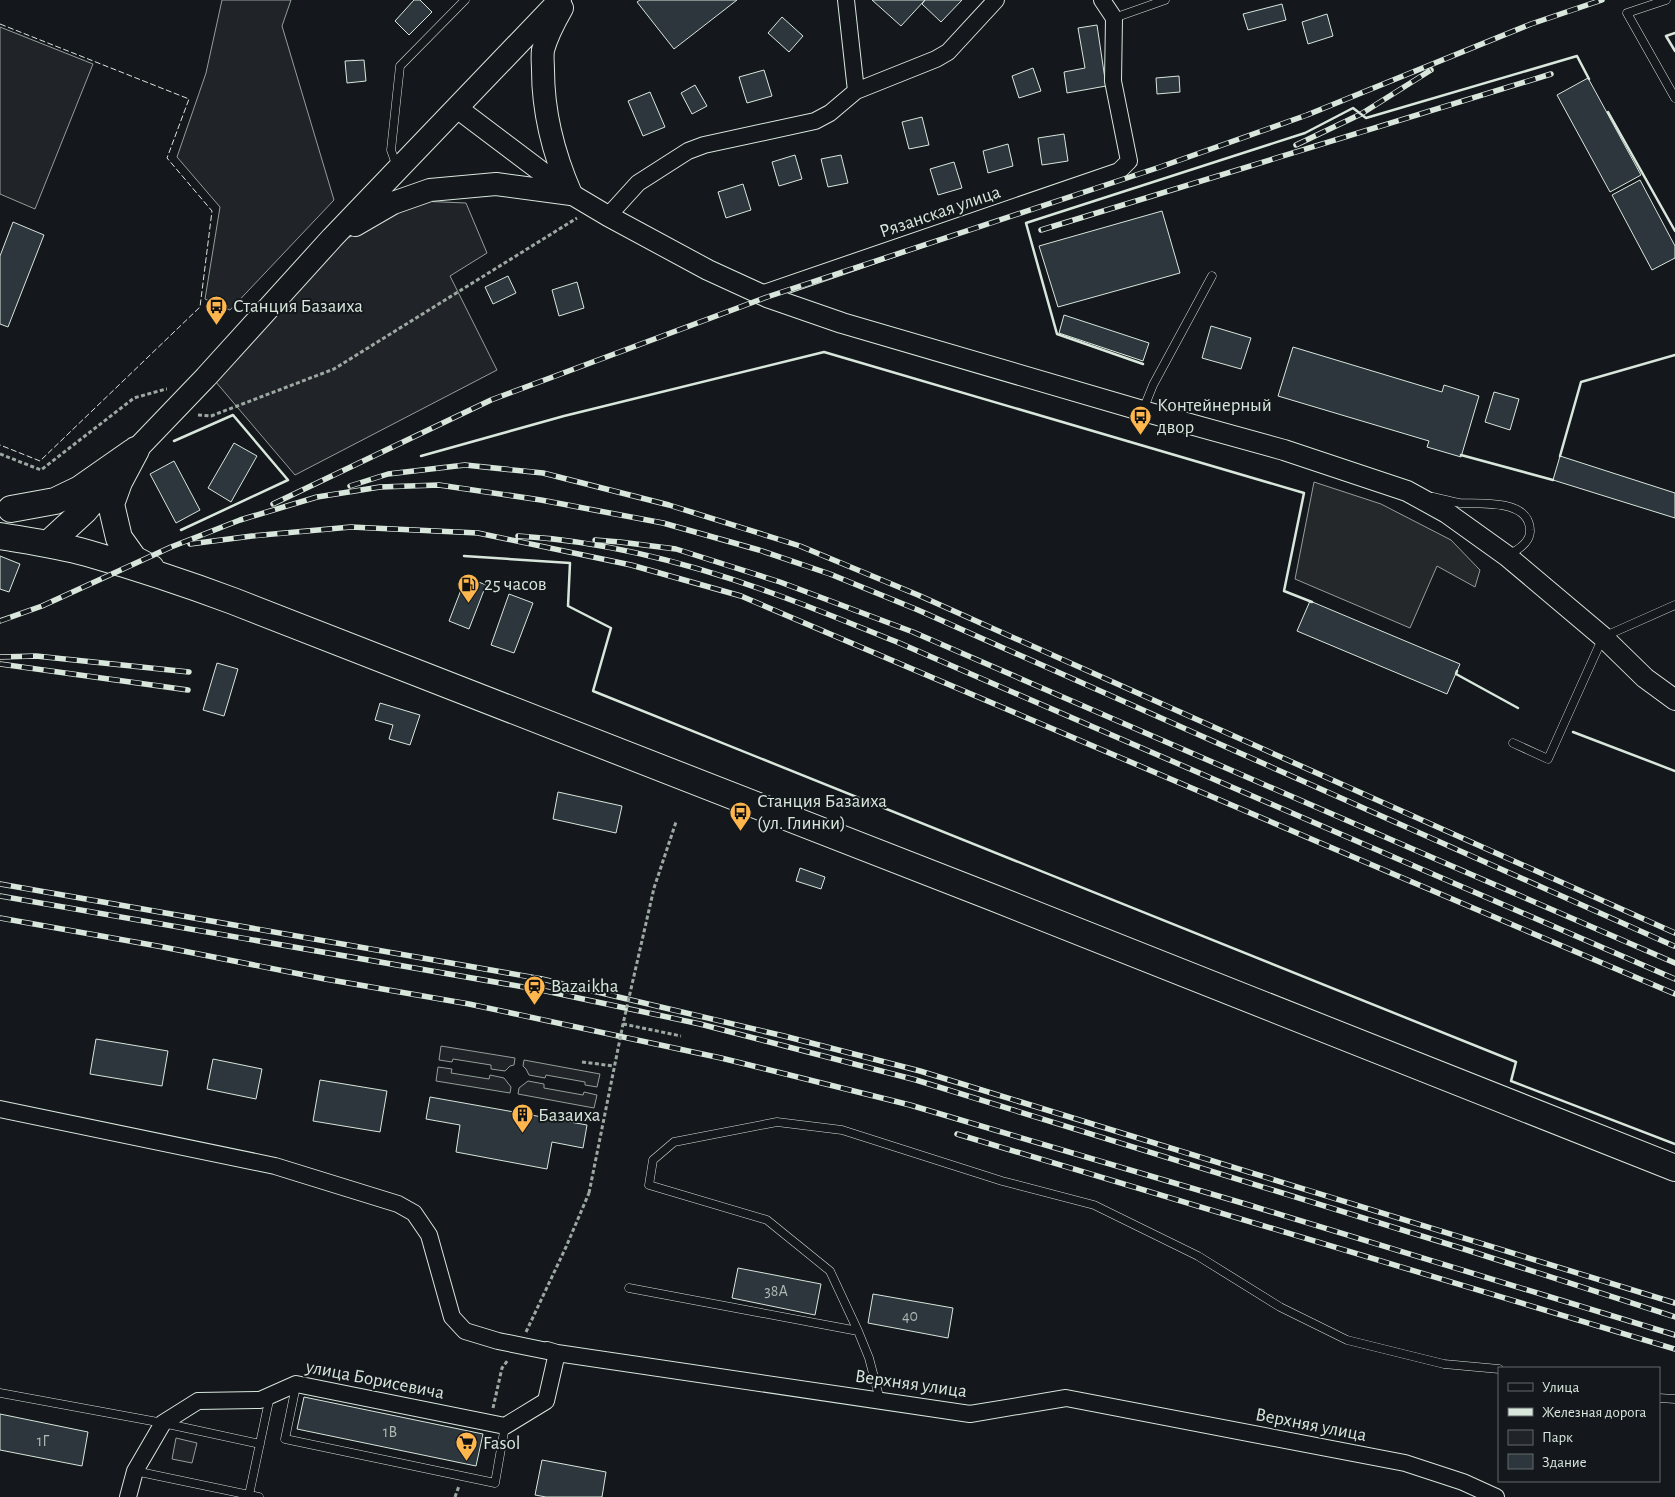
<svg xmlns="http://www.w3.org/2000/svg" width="1675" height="1497" viewBox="0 0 1675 1497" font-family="'Alegreya Sans',sans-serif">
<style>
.green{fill:#202428;stroke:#939e99}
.parking{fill:#24282b;stroke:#939e99}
.building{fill:#2c363c;stroke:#d8e6dc}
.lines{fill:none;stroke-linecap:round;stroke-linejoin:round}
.service-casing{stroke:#d8e6dc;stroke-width:9}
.minor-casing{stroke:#d8e6dc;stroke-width:18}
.tertiary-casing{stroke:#d8e6dc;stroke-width:22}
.secondary-casing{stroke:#d8e6dc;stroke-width:24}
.trunk-casing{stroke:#d8e6dc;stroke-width:28}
.path{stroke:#9da8a2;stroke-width:3;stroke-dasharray:4 2.5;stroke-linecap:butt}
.service{stroke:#14181c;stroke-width:8}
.minor{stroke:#14181c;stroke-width:16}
.tertiary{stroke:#14181c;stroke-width:20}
.secondary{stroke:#14181c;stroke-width:22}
.trunk{stroke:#14181c;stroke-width:26}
.rail-casing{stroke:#d8e6dc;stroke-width:5.5}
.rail{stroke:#14181c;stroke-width:4;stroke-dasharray:11;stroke-linecap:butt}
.path-bridge{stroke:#9da8a2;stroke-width:3;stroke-dasharray:4 2.5;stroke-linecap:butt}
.fence{stroke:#d8e6dc;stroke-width:1;stroke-dasharray:6 2.5;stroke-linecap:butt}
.wall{stroke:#d8e6dc;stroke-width:2.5}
.labels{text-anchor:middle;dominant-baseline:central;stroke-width:4;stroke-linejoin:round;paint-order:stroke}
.number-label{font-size:16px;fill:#adbab4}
.street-label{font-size:19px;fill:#d8e6dc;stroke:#14181c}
.poi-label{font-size:19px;fill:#d8e6dc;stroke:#14181c;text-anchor:start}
</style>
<rect width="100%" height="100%" fill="#14181c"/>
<path class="green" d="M222 0H291L282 26 334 200 230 310 205 299 220 207 177 157 206 73Z
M0 27 93 64 35 209 0 194Z
M419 201 466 203 487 253 450 276 497 370 295 475 215 381 342 241Z
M441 1046 515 1058 514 1065 510 1066 505 1071 491 1069V1065L453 1059 452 1062 439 1060Z
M524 1060 600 1074 597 1087 585 1085V1082L546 1075 545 1078 529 1075 526 1069 523 1066Z
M438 1067 452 1069 451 1073 489 1079 490 1075 504 1078 511 1087 510 1093 436 1081Z
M528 1081 544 1084V1088L583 1095 584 1092 597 1095 594 1108 518 1094 519 1088Z
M176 1438 197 1443 192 1463 172 1459Z"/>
<path class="parking" d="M1314 482 1381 504 1451 540 1480 570 1475 587 1437 566 1410 628 1295 579Z"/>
<path class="building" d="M414 0H420L432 12 409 35 395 21Z
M640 0H737L674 49 637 2Z
M872 0H925L901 26Z
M925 0H962L941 22 922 4Z
M1282 4 1286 20 1248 30 1243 14Z
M1327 14 1333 36 1308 44 1302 22Z
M782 17 803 36 789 52 768 33Z
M1097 25 1106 86 1067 93 1064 72 1085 68 1078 28Z
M364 60 366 81 347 83 345 61Z
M1033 68 1041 91 1019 98 1012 76Z
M764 70 772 96 747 103 739 77Z
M1179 76 1180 92 1157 94 1156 78Z
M1588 78 1641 175 1610 192 1557 95Z
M695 85 707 106 692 114 681 93Z
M650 92 665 127 643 136 628 101Z
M922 117 929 145 909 149 902 122Z
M1064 134 1068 161 1042 165 1038 138Z
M1008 144 1013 166 988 173 983 151Z
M795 155 802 179 779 186 772 162Z
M841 155 848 183 828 187 821 159Z
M954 162 962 188 938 195 930 169Z
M1640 180 1675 246V258L1652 270 1612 195Z
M743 184 751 210 726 218 718 192Z
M1162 211 1180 273 1058 307 1039 246Z
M13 222 44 235 8 327 0 324V256Z
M508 276 516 293 493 304 485 287Z
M577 282 584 308 559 316 552 290Z
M1064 315 1149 343 1143 361 1059 333Z
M1211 326 1251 338 1241 369 1202 358Z
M1293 347 1442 392 1444 385 1479 396 1461 457 1427 447 1429 441 1278 396Z
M1494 392 1519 399 1510 430 1485 422Z
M234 443 257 456 231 502 208 488Z
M1560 456 1675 493V518L1553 480Z
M174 461 200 510 176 523 150 474Z
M0 556 20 564 9 592 0 589Z
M466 577 486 585 469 629 449 621Z
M509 594 533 603 514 653 491 645Z
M1310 601 1460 664 1447 694 1297 631Z
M217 663 238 669 224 716 203 710Z
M380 703 420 715 410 745 389 739 393 725 375 720Z
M558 792 622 806 616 833 553 819Z
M800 868 825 877 821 889 796 881Z
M96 1039 168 1051 162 1086 90 1074Z
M213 1059 262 1069 256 1099 207 1089Z
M320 1080 387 1091 380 1132 313 1121Z
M430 1097 587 1125 583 1148 552 1142 547 1169 456 1152 460 1125 426 1119Z
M738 1268 821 1284 815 1315 732 1298Z
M873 1294 953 1308 948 1338 868 1323Z
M304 1397 483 1434 476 1466 297 1429Z
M0 1414 88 1432 82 1466 0 1450Z
M542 1460 606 1472 602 1497H546L535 1495Z"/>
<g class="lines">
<defs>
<path id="service" d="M1666 0 1627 13 1675 98
M1114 18 1165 0
M397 167 391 150 400 66 465 0
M1143 410 1153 385 1212 276
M1433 497C1442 499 1452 502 1460 503 1481 504 1529 499 1530 530 1531 542 1518 550 1508 555
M1513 743 1548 759 1603 637 1675 605
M629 1288 858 1331 869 1358 880 1400
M858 1331 830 1271 767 1220 649 1185 653 1160 674 1142 777 1122 842 1130 1002 1181 1094 1205 1198 1256 1280 1307 1347 1340 1444 1364 1499 1369
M296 1386 285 1439 495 1483 505 1426
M0 1393 163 1423 260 1444
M1659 1398 1675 1399
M135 1471 259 1497
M249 1495 270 1396"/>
<path id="minor" d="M856 91 936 59 948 52 996 0
M608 216 638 183 688 151 704 145 815 121 830 113 856 91 846 0
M761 294 1119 171 1129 161 1113 81 1114 18 1102 0
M0 1109 275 1166 398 1204 414 1213 429 1235 452 1317 465 1331 498 1341 557 1353 970 1414 1066 1398 1405 1463 1463 1482 1496 1497
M128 1497 135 1471 163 1423 198 1401 260 1400 296 1384 505 1426 546 1401 557 1353 547 1350"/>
<path id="tertiary" d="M457 108 571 194 608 216 708 270 767 297 842 323 1143 411 1284 450 1407 491 1447 513 1507 556 1603 637 1645 678 1675 700"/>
<path id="secondary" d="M562 8C554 22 547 35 543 50 542 57 543 64 543 70 543 112 554 155 571 194
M355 225 393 203 430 190 496 184 571 194
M136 450 206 377 332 238 560 0"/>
<path id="trunk" d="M136 450 119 482 111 504 119 538 134 559 151 568
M11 509 55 501 80 489 133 452
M0 536C29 541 58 545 87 553 136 567 185 583 233 601L994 898 1675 1168
M48 544 84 511 112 478"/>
</defs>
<use href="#service" class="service-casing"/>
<use href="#minor" class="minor-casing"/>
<use href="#tertiary" class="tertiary-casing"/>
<use href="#secondary" class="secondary-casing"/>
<use href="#trunk" class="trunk-casing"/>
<path class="path" d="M198 415 211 416 334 369 577 218
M0 454 41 470 134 398 166 389H167
M654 888 676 822
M623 1024 681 1036
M582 1062 614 1066
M526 1332 566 1247 589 1193
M493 1408 502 1368 508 1360
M455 1497 459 1486"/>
<use href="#service" class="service"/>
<use href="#minor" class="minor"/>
<use href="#tertiary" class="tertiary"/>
<use href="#secondary" class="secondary"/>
<use href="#trunk" class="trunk"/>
<defs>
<path id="rail" d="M1296 145 1361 114 1431 70
M1041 230 1551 74
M350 486 388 474 465 465 543 473 669 505 800 546 918 595 1675 933
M273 504 491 400 767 297 1160 167 1307 115 1531 24 1602 0
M518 536C603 541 689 563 769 592 812 607 854 625 897 642L1675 979
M595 540 620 542 676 549 780 582 913 632 1675 963
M190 544 252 536 351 527 478 533 631 565 741 596 1675 994
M0 621 42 606 171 547 240 520 317 497 380 487 439 485 541 500 663 523 759 550 830 574 918 610 1674 946
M0 657 36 656 189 672
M0 664 188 690
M0 884 542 979 784 1036 920 1071 1675 1303
M0 896 541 990 700 1024 916 1080 1467 1250 1675 1317
M0 918 163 947 325 979 469 1004 721 1058 910 1105 1249 1205 1675 1335
M957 1134 1675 1349"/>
</defs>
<use href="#rail" class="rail-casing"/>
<use href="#rail" class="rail"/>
<path class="path-bridge" d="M589 1193 623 1024 654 888"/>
<path class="fence" d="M0 24 189 99 167 158 212 211 200 307 40 461 0 445"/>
<path class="wall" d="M1675 33 1666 36 1675 51
M1608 112 1675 231
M1143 364 1057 334 1026 223 1305 133 1353 108 1366 118 1577 56 1589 79
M174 441 233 415 288 480 181 530
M1461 455 1553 480
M421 456 564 416 824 352 1304 493 1284 591 1312 602
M1560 456 1581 382 1675 355
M464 556 570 563 568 606 611 628 593 691 1516 1062 1511 1081 1675 1144
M1457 671 1456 674 1518 708
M1573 732 1675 771"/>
</g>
<defs>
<symbol id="bus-pin" viewBox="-11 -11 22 30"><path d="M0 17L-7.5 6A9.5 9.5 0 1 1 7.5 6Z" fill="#ffb74d" stroke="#14181c"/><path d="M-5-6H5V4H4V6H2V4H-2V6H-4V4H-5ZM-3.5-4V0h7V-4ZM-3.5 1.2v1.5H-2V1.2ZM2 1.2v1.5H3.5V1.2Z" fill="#111"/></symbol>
<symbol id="fuel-pin" viewBox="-11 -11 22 30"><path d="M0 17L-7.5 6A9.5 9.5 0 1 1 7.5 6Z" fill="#ffb74d" stroke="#14181c"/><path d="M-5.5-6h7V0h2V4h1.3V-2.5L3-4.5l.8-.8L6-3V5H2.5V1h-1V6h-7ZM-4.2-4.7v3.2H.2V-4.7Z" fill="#111"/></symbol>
<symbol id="station-pin" viewBox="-11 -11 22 30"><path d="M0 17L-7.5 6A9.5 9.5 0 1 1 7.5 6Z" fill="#ffb74d" stroke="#14181c"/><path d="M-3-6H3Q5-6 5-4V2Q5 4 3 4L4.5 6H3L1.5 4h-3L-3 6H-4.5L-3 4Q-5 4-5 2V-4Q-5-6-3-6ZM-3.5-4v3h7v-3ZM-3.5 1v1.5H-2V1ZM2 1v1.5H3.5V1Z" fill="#111"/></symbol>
<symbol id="building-pin" viewBox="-11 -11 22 30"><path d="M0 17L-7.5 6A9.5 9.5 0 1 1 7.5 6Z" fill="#ffb74d" stroke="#14181c"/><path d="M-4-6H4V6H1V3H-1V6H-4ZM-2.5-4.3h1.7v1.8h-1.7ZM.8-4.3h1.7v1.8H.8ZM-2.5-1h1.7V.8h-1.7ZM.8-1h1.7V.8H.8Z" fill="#111"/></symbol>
<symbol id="supermarket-pin" viewBox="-11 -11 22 30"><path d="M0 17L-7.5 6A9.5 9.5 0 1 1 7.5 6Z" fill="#ffb74d" stroke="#14181c"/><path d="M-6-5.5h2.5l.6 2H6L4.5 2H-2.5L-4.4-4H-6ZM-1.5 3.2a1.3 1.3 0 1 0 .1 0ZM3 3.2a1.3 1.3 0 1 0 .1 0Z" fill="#111"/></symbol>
</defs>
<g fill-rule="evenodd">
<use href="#bus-pin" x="204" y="294" width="25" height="34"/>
<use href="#bus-pin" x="1128" y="404" width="25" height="34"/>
<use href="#fuel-pin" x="456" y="572" width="25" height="34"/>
<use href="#bus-pin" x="728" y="800" width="25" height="34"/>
<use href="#station-pin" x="522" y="974" width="25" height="34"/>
<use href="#building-pin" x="510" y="1102" width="25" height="34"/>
<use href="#supermarket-pin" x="454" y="1430" width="25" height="34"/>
</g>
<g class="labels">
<g class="number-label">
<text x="776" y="1291">38А</text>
<text x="910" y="1316">40</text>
<text x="390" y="1432">1В</text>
<text x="43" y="1441">1Г</text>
</g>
<g class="street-label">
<text transform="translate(940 212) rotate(-19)">Рязанская улица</text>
<text transform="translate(375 1380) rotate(11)">улица Борисевича</text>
<text transform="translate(911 1384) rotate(8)">Верхняя улица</text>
<text transform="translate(1311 1425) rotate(11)">Верхняя улица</text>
</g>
<g class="poi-label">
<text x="233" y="306">Станция Базаиха</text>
<text x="1157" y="405">Контейнерный<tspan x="1157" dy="22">двор</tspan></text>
<text x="484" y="584">25 часов</text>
<text x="757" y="801">Станция Базаиха<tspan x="757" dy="22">(ул. Глинки)</tspan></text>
<text x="551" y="986">Bazaikha</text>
<text x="538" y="1115">Базаиха</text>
<text x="483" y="1443">Fasol</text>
</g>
</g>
<rect x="1498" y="1367" width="162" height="115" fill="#14181c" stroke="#626a69"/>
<rect x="1508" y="1383" width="25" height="8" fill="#14181c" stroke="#626a69"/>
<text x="1542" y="1392" font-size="15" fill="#d8e6dc">Улица</text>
<rect x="1508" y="1408" width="25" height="8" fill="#d8e6dc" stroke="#626a69"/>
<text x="1542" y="1417" font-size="15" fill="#d8e6dc">Железная дорога</text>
<rect x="1508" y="1430" width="25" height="15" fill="#202428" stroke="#626a69"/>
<text x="1542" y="1442" font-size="15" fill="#d8e6dc">Парк</text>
<rect x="1508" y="1454" width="25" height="15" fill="#2c363c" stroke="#626a69"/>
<text x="1542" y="1467" font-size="15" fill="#d8e6dc">Здание</text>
</svg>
